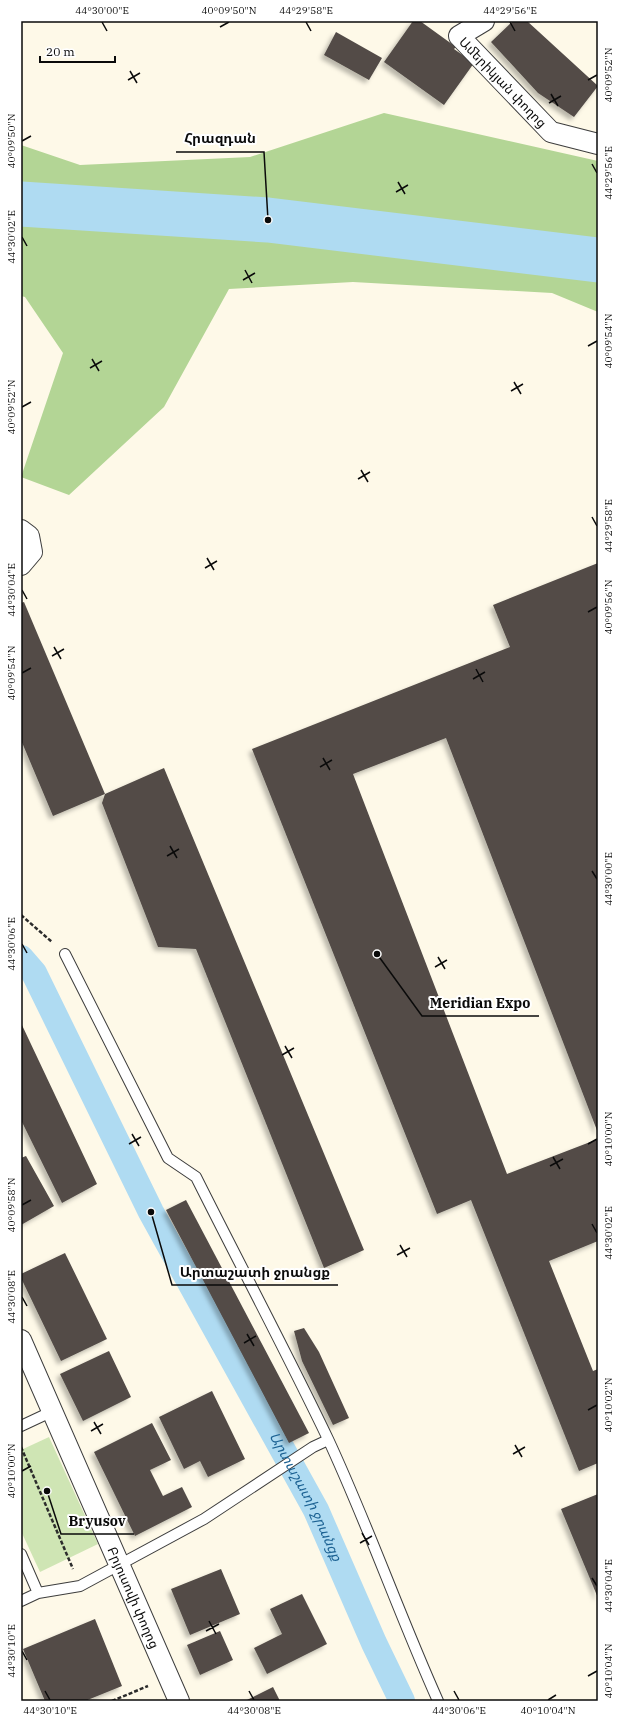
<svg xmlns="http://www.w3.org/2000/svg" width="619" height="1722" viewBox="0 0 619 1722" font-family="'IBM Plex Serif','Noto Sans Armenian',serif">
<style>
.green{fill:#cfe5b4}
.forest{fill:#b3d595}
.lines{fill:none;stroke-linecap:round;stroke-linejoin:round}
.canal{stroke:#afdbf2;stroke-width:26}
.river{stroke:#afdbf2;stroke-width:45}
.building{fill:#524b47;filter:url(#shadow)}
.lane-casing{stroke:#3d3d3d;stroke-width:12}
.street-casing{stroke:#3d3d3d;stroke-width:22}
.path{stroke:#2c2c2c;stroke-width:2.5;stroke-dasharray:4 2;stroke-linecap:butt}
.lane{stroke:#fff;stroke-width:10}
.street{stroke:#fff;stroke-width:20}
.ticks{fill:none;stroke:#0a0a0a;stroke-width:1.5}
.labels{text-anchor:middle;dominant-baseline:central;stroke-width:4;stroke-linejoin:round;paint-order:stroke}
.street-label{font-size:13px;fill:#0a0a0a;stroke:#fff}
.water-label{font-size:14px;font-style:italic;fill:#1c6293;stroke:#fff}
.leader{fill:none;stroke:#0a0a0a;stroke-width:1.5}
.callout-dot{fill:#0a0a0a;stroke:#fff;stroke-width:1.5}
.callout-label{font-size:14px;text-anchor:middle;font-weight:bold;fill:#0a0a0a;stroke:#fff;stroke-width:4;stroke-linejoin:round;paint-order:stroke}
.neatline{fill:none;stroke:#0a0a0a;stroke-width:1.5}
.ticks-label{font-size:10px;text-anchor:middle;fill:#0a0a0a}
</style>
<defs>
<filter id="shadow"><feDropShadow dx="-3.5" dy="3.5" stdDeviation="2" flood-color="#0004"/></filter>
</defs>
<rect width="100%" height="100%" fill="#fef9e8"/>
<path class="green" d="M49 1437 98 1544 40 1572 21 1531V1450Z"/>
<path class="forest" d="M384 113 598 161V312L552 293 353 282 229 289 164 407 69 495 21 477 63 353 25 297 21 296V145L80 165 250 157Z"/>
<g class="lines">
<path class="canal" id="s1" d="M21 958 34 973 151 1212 316 1510 374 1643 402 1701"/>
<path class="river" d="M21 204 268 220 598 260"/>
</g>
<path class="building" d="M413 21H420L456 47 454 49 474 63 444 105 384 62Z
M513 21H527L598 86 574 117 538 93 491 42Z
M336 32 382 58 369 80 324 55Z
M598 563V1133L446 738 353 774 507 1174 598 1139V1241L549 1261 593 1371 598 1369V1463L579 1471 471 1200 437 1214 252 749 510 647 493 605Z
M24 602 105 794 164 768 364 1250 324 1268 196 949 158 947 102 803 105 794 53 816 21 740V603Z
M21 1023 97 1184 62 1203 21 1120Z
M26 1156 54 1206 21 1225V1158Z
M186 1200 309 1433 289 1443 166 1210Z
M65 1253 107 1339 61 1361 21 1278V1274Z
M304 1328 319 1352 349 1418 333 1425 302 1361 294 1331Z
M109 1351 131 1397 83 1421 60 1374Z
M212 1391 245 1459 208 1477 200 1461 184 1469 159 1417Z
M152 1423 171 1460 150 1470 163 1496 182 1487 192 1507 135 1536 94 1452Z
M598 1494V1598L561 1509Z
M221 1569 240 1614 190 1635 171 1589Z
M302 1594 327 1644 267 1674 254 1648 282 1634 270 1609Z
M95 1619 122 1686 85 1701H45L23 1649Z
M220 1631 233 1660 200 1675 187 1645Z
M273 1687 280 1701H245Z"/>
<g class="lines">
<defs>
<path id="lane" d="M65 954 168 1158 196 1177C240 1265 286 1351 328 1439 368 1525 399 1614 438 1701
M21 1426 53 1411
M21 1554 38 1593
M21 1601 38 1593 80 1586 204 1519 313 1447 328 1440"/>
<g id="street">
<path id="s2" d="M484 21 459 36 551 132 598 144"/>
<path d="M21 530 29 536 32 552 21 565"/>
<path id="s3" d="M21 1340 179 1701"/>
</g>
</defs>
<use href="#lane" class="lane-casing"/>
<use href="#street" class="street-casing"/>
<path class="path" d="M21 915 52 942
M21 1447 73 1569
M112 1701 148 1686"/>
<use href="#lane" class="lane"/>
<use href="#street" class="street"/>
</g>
<path class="ticks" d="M102 22 107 31M306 22 311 31M510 22 515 31M220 27 229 22M130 71 137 83M128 80 140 73M588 80 597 75M551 94 558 106M549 103 561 96M22 141 31 136M592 164 597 173M398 182 405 194M396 192 408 185M22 237 27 246M245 270 252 283M243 280 255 273M588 346 597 341M92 359 99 371M90 368 102 361M514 382 521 394M511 391 523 384M22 407 31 402M361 470 368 482M358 479 370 472M592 517 597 526M207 558 214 570M205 568 217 561M22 590 27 599M588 612 597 607M54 647 61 659M52 656 64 649M476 669 483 682M22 673 31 668M473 679 485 672M323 758 330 770M320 767 332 760M170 846 177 858M167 856 179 849M592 871 597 879M22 944 27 953M438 957 445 969M435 967 447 960M285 1046 292 1058M282 1055 294 1048M132 1134 139 1146M129 1144 141 1137M588 1144 597 1139M553 1157 560 1169M550 1166 563 1159M22 1205 31 1200M592 1224 597 1233M400 1245 407 1257M397 1255 410 1248M22 1297 27 1306M247 1334 254 1346M244 1343 256 1336M588 1410 597 1405M94 1422 101 1434M91 1431 103 1424M515 1445 522 1457M513 1454 525 1447M22 1471 31 1466M362 1533 369 1545M360 1543 372 1536M592 1578 597 1586M209 1621 216 1634M206 1631 219 1624M22 1651 27 1660M588 1676 597 1671M45 1691 50 1700M249 1691 254 1700M454 1691 459 1700M548 1700 556 1695"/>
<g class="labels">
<g class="street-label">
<text stroke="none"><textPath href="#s2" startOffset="93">Ամերիկյան փողոց</textPath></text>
<text stroke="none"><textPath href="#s3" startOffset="281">Բրյուսովի փողոց</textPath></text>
</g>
<g class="water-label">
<text stroke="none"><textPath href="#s1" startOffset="610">Արտաշատի ջրանցք</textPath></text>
</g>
</g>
<path class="leader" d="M268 220L264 152H176M377 954L422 1016H539M151 1212L172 1285H338M47 1491L61 1534H134"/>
<g class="callout-dot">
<circle cx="268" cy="220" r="4"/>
<circle cx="377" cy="954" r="4"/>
<circle cx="151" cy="1212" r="4"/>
<circle cx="47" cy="1491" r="4"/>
</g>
<g class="callout-label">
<text x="220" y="143">Հրազդան</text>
<text x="480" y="1008">Meridian Expo</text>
<text x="255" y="1277">Արտաշատի ջրանցք</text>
<text x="97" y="1526">Bryusov</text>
</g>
<rect width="619" height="1722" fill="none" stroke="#ffffff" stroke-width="44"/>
<path d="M40 56v6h75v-6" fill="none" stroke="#0a0a0a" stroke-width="2"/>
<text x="46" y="56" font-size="12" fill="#0a0a0a" stroke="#ffffff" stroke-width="3" paint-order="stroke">20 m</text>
<rect x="22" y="22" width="575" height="1678" class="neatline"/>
<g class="ticks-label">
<text x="102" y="14">44°30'00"E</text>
<text x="229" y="14">40°09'50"N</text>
<text x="306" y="14">44°29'58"E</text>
<text x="510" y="14">44°29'56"E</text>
<text transform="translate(608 75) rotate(-90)" y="4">40°09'52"N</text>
<text transform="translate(11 141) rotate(-90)" y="4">40°09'50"N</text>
<text transform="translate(608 173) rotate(-90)" y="4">44°29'56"E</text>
<text transform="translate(11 237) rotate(-90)" y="4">44°30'02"E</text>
<text transform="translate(608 341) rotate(-90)" y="4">40°09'54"N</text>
<text transform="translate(11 407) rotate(-90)" y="4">40°09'52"N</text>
<text transform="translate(608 526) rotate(-90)" y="4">44°29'58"E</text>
<text transform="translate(11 590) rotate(-90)" y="4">44°30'04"E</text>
<text transform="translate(608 607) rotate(-90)" y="4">40°09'56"N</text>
<text transform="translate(11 673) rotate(-90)" y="4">40°09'54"N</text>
<text transform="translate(608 879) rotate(-90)" y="4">44°30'00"E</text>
<text transform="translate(11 944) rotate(-90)" y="4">44°30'06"E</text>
<text transform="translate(608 1139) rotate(-90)" y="4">40°10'00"N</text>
<text transform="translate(11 1205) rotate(-90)" y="4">40°09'58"N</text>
<text transform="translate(608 1233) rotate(-90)" y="4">44°30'02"E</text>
<text transform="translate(11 1297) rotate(-90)" y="4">44°30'08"E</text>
<text transform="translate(608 1405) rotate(-90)" y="4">40°10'02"N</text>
<text transform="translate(11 1471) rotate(-90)" y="4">40°10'00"N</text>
<text transform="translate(608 1586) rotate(-90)" y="4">44°30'04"E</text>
<text transform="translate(11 1651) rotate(-90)" y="4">44°30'10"E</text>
<text transform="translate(608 1671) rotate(-90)" y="4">40°10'04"N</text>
<text x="50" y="1714">44°30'10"E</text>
<text x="254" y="1714">44°30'08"E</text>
<text x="459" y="1714">44°30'06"E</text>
<text x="548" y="1714">40°10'04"N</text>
</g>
</svg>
